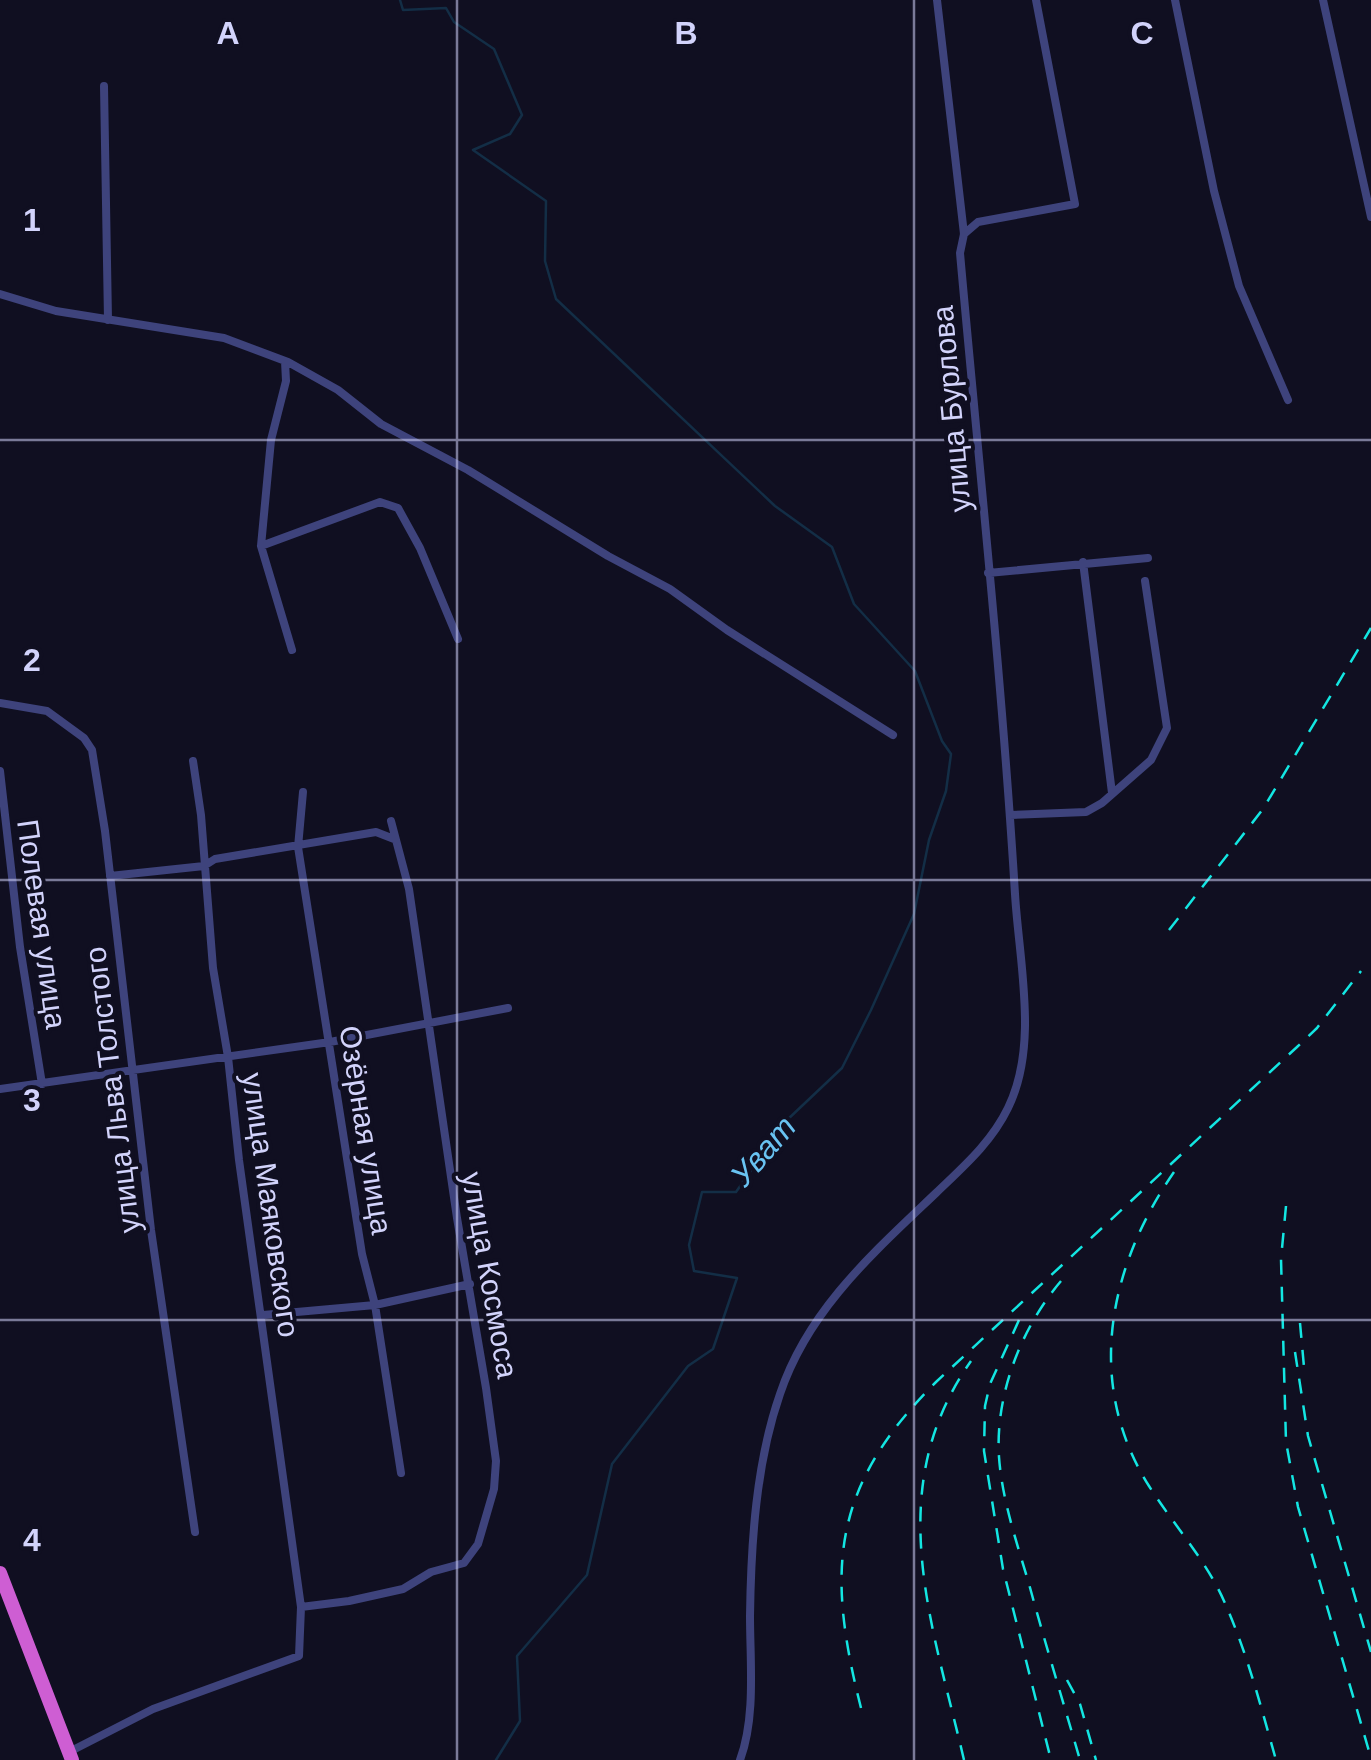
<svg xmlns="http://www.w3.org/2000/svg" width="1371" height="1760" viewBox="0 0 1371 1760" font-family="Arial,sans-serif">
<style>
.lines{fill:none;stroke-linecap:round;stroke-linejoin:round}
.stream{stroke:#132e46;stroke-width:2.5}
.minor{stroke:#3e437c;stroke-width:8}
.trunk{stroke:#ce5ed3;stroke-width:14}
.rail{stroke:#13e6e2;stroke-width:2.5;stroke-dasharray:15 12;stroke-linecap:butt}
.grid{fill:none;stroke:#d2d3fb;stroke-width:2.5;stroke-opacity:0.55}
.labels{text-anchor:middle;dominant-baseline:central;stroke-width:8;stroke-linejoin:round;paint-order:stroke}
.street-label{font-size:30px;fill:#d2d3fb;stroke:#100f21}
.water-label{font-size:32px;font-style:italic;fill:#69c3f2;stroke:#100f21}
.grid-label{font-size:32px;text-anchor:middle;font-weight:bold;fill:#d2d3fb;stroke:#100f21;stroke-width:8;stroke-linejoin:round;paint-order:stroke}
</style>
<rect width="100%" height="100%" fill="#100f21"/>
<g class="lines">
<path class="stream" d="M400 0 403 10 446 8 454 22 494 49 522 115 510 134 473 150 546 201 545 261 556 299 775 506 832 547 854 604 915 671 942 741 951 754 946 791 929 840 914 914 871 1010 842 1068 786 1121 736 1192H702L689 1245 694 1271 737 1278 713 1349 688 1366 612 1464 587 1575 517 1656 520 1721 496 1760"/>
<path class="minor" d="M1175 0 1214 191 1239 286 1288 400
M1323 0 1371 217
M104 86 108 320
M964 234 978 222 1075 204 1036 0
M0 294 56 311 224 338 288 362 338 390 381 424 468 470 608 556 670 589 727 630 893 735
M285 361 286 381 271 440 261 546 292 650
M261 546 380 502 398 508 420 548 458 639
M1083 562 1112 793
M988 573 1148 558
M0 703 47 711 84 738 92 750 105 831 151 1230 195 1532
M0 771 20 947 42 1084
M303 792 298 847 362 1254 375 1305 401 1473
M1010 815 1086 812 1102 803 1151 760 1167 728 1145 581
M110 876 204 866 215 859 376 832 394 839
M0 1089 330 1042 508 1008
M263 1315 375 1305 470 1284
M301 1607 349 1601 403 1589 431 1572 464 1563 478 1544 494 1489 496 1461 486 1388 457 1218 409 889 391 821
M69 1752 153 1709 299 1656 301 1607 239 1160 228 1057 213 968 201 815 193 761
M740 1760C756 1717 750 1662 750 1616 751 1543 756 1463 780 1394 808 1310 873 1253 936 1193 963 1167 991 1143 1008 1108 1039 1045 1019 962 1015 894 1002 680 979 466 960 253L964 234 937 0"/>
<path class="trunk" d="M0 1573 72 1760"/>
<path class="rail" d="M1169 930 1263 809 1371 628
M1174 1172C1109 1266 1084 1383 1149 1486 1173 1524 1206 1560 1224 1601 1247 1652 1261 1707 1276 1760
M1286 1206 1281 1259 1286 1442 1298 1507 1371 1758
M1061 1281C1021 1328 995 1395 999 1457 1002 1500 1017 1543 1029 1584 1045 1643 1063 1701 1080 1760
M1019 1320 990 1384 985 1406 984 1451 1003 1569 1051 1760
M1300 1323 1304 1367
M1295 1352 1308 1436 1371 1652
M1067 1680 1080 1704 1096 1760
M861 1708C826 1570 831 1487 936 1382L1297 1047 1317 1028 1361 971
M964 1760C932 1622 881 1489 971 1361"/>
</g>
<path class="grid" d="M457 0V1760M914 0V1760M0 440H1371M0 880H1371M0 1320H1371"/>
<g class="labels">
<g class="street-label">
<text transform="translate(951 409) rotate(-95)">улица Бурлова</text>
<text transform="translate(42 924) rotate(82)">Полевая улица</text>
<text transform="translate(112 1090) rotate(-97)">улица Льва Толстого</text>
<text transform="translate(366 1130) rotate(81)">Озёрная улица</text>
<text transform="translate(271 1205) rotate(82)">улица Маяковского</text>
<text transform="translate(490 1275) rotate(80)">улица Космоса</text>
</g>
<g class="water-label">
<text transform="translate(763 1151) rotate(-49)">Уват</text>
</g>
</g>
<g class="grid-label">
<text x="228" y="44">A</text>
<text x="686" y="44">B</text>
<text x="1142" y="44">C</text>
<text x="32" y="231">1</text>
<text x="32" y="671">2</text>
<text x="32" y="1111">3</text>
<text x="32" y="1551">4</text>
</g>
</svg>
